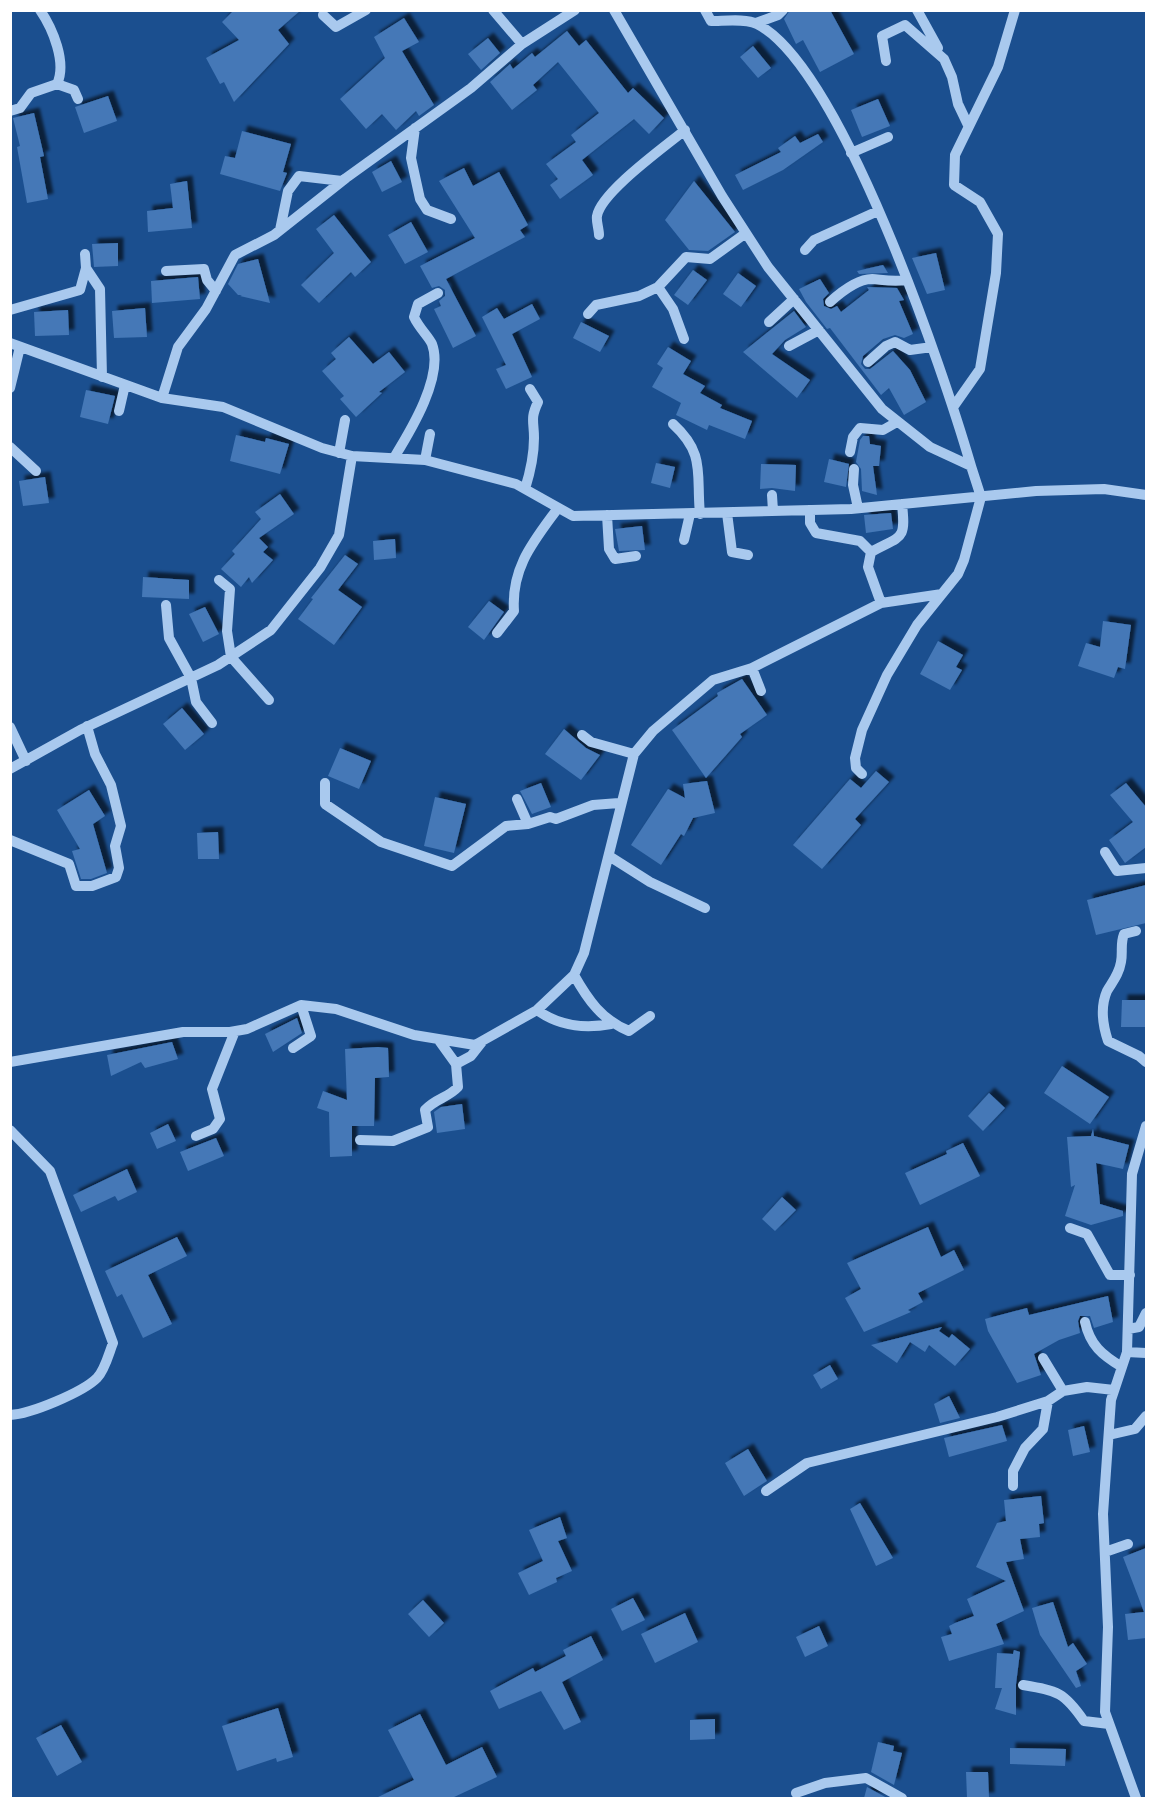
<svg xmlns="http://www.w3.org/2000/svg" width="1157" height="1809" viewBox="0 0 1157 1809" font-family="Roboto,sans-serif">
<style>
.building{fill:#4478b7;filter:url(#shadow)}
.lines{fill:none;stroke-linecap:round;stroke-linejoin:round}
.minor{stroke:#a9c9ee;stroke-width:10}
</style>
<defs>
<filter id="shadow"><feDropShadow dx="5.5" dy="-5.5" stdDeviation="1.5" flood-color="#0009"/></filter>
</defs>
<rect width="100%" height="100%" fill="#1b4f8f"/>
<path class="building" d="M234 10H301L278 30 289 44 234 102 224 82 220 84 206 58 239 40 222 22Z
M790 10H830L854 54 820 72 803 40 796 44 784 19Z
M404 18 419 42 402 51 434 105 419 116 416 111 396 130 382 114 366 129 340 99 385 58 374 37Z
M567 31 579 46 586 40 628 93 633 88 664 118 649 134 634 119 582 160 593 175 560 199 550 185 558 179 546 164 576 142 571 135 599 113 558 62 533 85 537 90 512 110 490 82 510 64 513 69 532 53 535 57Z
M488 38 500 53 481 70 468 54Z
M753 46 771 68 758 78 740 57Z
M108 96 117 121 84 133 75 107Z
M878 99 890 126 862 137 851 110Z
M34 113 44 156 40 157 48 199 27 203 17 147 20 146 13 118Z
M242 131 291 144 283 172 287 173 280 191 220 174 225 156 235 158Z
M818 134 823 142 783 170 743 190 735 175 781 152 778 148 795 136 800 143Z
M391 161 402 182 382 192 372 172Z
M464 168 473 186 499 172 528 225 520 230 525 237 446 279 476 336 453 348 434 309 441 306 439 301 445 296V290L439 286 432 288 420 266 475 238 439 181Z
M187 181 192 228 148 232 147 211 173 208 170 184Z
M694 181 735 232 708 251 689 250 665 220Z
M334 215 371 262 355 277 351 272 319 303 301 285 334 253 316 229Z
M411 222 428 252 405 264 388 235Z
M118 243V266L94 267 92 244Z
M936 253 945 290 927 294 912 258Z
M258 259 270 303 240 296 242 295H238L228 284 238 264Z
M883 265 888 273 859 274 857 271Z
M693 270 707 280 688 305 674 295Z
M738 273 756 286 741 307 723 294Z
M198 277 200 299 152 303 151 281Z
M820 279 829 293 823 299 824 306 831 309 837 306 841 312 869 290 867 287 897 288 904 300 899 301 913 334 904 338 895 335 883 339 863 356 861 364 865 369H870L893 351 910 370 926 402 904 415 889 388 881 395 830 328 827 329 806 302 799 289Z
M532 304 540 319 512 334 532 377 506 389 496 369 506 365 482 317 497 308 504 319Z
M145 308 147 337 114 338 112 311Z
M68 310 69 335 35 336 34 312Z
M794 311 806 327 785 340 772 354 810 380 797 398 743 352Z
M581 322 609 336 600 352 573 338Z
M349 337 373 364 389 352 405 372 379 392 382 393 356 417 340 399 344 396 322 371 336 359 331 353Z
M668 347 691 361 683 374 705 386 700 393 722 405 720 408 752 421 745 439 709 425 707 430 676 415 681 403 652 387 663 368 657 364Z
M86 390 115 396 108 424 80 417Z
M236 435 265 442 266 438 289 444 280 474 230 461Z
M863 436H869L870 444 881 446 879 466H873L877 495 862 491 861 469 856 462 860 440Z
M829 459 849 464 846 487 824 482Z
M656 463 675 467 670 488 651 483Z
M761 464 796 465 795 491 772 488 760 489Z
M45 477 49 503 23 506 19 481Z
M280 494 294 514 259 538 268 547 263 552 273 560 252 583 249 577 241 587 221 569 235 554 232 551 261 519 255 512Z
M891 513 893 529 866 533 864 515Z
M642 526 645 550 619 551 615 529Z
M395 539 396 558 374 560 373 541Z
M345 555 358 564 338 590 362 607 334 645 298 619 313 599 311 598Z
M143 577 189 580V599L142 597Z
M489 601 504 612 484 640 468 627Z
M205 607 219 634 203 642 189 614Z
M1103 621 1131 625 1125 669 1118 667 1114 678 1078 666 1086 643 1100 647Z
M938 641 963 655 956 667 962 670 950 690 920 674Z
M742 679 767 715 740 734 742 737 706 778 672 730 718 696 717 693Z
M182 708 204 734 185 750 163 724Z
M564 729 586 748 600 755 581 780 545 754Z
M340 748 371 761 359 789 328 776Z
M876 771 889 782 855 819 861 825 822 869 793 845 850 779 861 788Z
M707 781 715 813 693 818 684 836 681 834 661 865 631 845 668 789 685 798 683 784Z
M541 783 551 807 532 814 520 791Z
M1126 783 1146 807V847L1125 863 1109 840 1133 822 1110 795Z
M89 790 105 816 93 824 107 873 91 879H81L72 851 80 849 57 810Z
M435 797 466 804 454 853 424 846Z
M218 832 219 859H198L197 833Z
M1146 885V923L1096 935 1087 900Z
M1122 1000H1146V1027H1121Z
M297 1018 302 1033 273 1052 265 1034Z
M172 1042 178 1059 145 1068 141 1062 111 1076 107 1055Z
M378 1047 388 1048 389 1077 375 1078 374 1126H352V1156L330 1157 329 1112 317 1108 323 1091 347 1100 345 1049Z
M1062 1066 1109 1097 1090 1124 1044 1093Z
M989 1093 1005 1108 983 1131 968 1116Z
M462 1104 465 1129 437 1133 434 1112 441 1107Z
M168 1124 176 1141 157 1149 150 1133Z
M1093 1129 1094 1136 1129 1145 1123 1169 1096 1163 1100 1204 1123 1211V1216L1091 1225 1065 1216 1075 1185 1071 1187 1067 1137 1091 1136Z
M216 1138 224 1156 188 1171 180 1152Z
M963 1143 980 1176 920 1205 905 1173 947 1154 946 1151Z
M127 1169 137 1192 118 1201 115 1196 81 1212 73 1195Z
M782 1197 796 1210 775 1231 762 1219Z
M928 1227 941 1257 954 1250 964 1270 918 1293 923 1302 908 1310 911 1312 864 1332 845 1298 861 1289 847 1263Z
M177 1237 187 1256 148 1275 172 1324 143 1338 122 1294 117 1297 105 1271Z
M1108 1296 1113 1322 1094 1328 1090 1316H1080L1078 1321 1080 1333 1059 1340 1034 1354 1041 1375 1017 1383 988 1331 985 1319 1027 1308 1029 1315Z
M942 1327 939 1331 949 1338 952 1334 970 1349 955 1366 929 1345 925 1352 910 1342 897 1363 871 1345Z
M830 1365 838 1379 821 1389 813 1375Z
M949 1396 960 1418 940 1423 934 1404Z
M1002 1425 1007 1441 949 1457 944 1438Z
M1084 1426 1090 1452 1073 1456 1068 1430Z
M748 1449 767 1481 744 1496 725 1463Z
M1041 1496 1044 1523 1039 1524 1040 1537 1020 1539 1024 1559 1006 1562 1024 1611 996 1624 1004 1644 949 1661 941 1637 952 1634 949 1626 955 1623 974 1616 967 1599 1006 1581 976 1567 997 1523 1006 1521 1004 1500Z
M860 1503 893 1558 876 1566 850 1509Z
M560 1517 567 1538 558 1541 572 1571 556 1578 557 1582 529 1595 518 1573 543 1561 529 1530Z
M1146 1548V1638L1128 1640 1125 1614 1144 1612 1123 1557Z
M633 1598 645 1620 622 1631 611 1609Z
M423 1600 444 1623 429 1637 408 1614Z
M1053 1602 1068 1647 1073 1643 1087 1664 1076 1671 1081 1686 1076 1688 1040 1635 1032 1608Z
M685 1613 698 1642 655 1663 641 1634Z
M819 1626 828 1646 805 1657 796 1637Z
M591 1636 603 1660 562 1682 581 1722 564 1730 541 1691 499 1709 490 1691 533 1668 535 1672 566 1656 563 1650Z
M1014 1650 1020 1652 1016 1684V1715L995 1709 1002 1688H995L997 1653 1013 1654Z
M278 1708 293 1757 277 1762 276 1758 237 1771 222 1726Z
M420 1714 446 1765 482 1747 497 1777 452 1798H376L414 1780 388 1730Z
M715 1719V1739L690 1740V1720Z
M61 1725 82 1762 57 1776 36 1738Z
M878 1742 894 1746 893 1751 902 1753 894 1785 871 1772Z
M1010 1748 1066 1749 1065 1766 1010 1764Z
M966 1772H988L989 1798H967Z
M867 1787 887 1798H864Z"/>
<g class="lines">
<path class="minor" d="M493 10 522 44
M614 10 722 196 768 267 882 409 930 447 971 466 981 497 964 560 958 574 917 625 887 675 862 730 855 758 856 768 862 774
M705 10 711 21C724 21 746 18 757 24 841 66 944 373 971 466
M917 10 938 48
M323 15 336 27 366 10
M756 23 778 15 783 10
M886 61 882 36 905 25 944 59 952 77 958 104 968 125
M57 84 74 90 78 99
M10 111 20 108 31 93 57 84C67 63 53 29 40 10
M415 128 411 158 420 199 427 210 451 219
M851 153 888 137
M280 230 288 191 299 176 342 181
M599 235C599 229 596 221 597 216 601 192 666 146 685 130
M805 250 814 240 878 211
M86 268 100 289 102 377
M166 271 204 269 207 280 216 291
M830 302C841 292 857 279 872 279 884 280 894 282 906 280
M10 310 80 290 86 268 85 254
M588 314 596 305 639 296 658 287
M769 322 794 299
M684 339 673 309 658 287 686 257 710 259 746 233
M10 343 162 398 223 407 322 448 352 456 425 460 516 484 573 516 851 509 1036 491 1104 489 1146 495
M789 346 819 330
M868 362 886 346 895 342 910 350 932 347
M10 388 20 347
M162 398 178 347 206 309 235 255 274 235 346 178 471 88 522 44 575 10
M954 406 980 369 996 273 998 234 980 202 954 185 955 155 998 67 1015 10
M119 411 125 385
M673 424C706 454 696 474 700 514
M10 447 36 471
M850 452 853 437 860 428 883 430 897 422
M339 453 345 420
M395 456C411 430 444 376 432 344 429 337 419 328 414 317L418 304 438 293
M425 460 430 434
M854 469 853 485 858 508
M525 489C530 473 534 456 534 438 534 421 530 419 538 402L530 389
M772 495 773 511
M810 510V523L816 533 860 541 871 552
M727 513 732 552 748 555
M607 515 609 549 615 559 636 556
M684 540 690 514
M219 580 230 589 227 631 231 657 269 700
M881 603 868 567 871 552C902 535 906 541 902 504
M166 605 169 638 191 678 196 702 212 723
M497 633 514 611C511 567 534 541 558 508
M752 668 761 691
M10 727 26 761
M582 735 591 742 634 754
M10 769 80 730 218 665 271 630 320 568 339 535 352 456
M325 783V804L381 842 452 866 506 826 528 824
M517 799 528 824 550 817 556 819 593 805 619 803
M10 840 69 864 76 886H92L116 877 119 868 115 846 121 826 111 785 95 754 87 726
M1105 852 1117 871 1146 868
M609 856 650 882 705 908
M1136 931 1124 934C1120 944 1123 952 1121 962 1119 974 1113 981 1107 991 1100 1007 1103 1026 1108 1041L1139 1056 1146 1062
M574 975C588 1000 602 1020 629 1031L650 1016
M537 1010C559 1026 585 1029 611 1024
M293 1048 311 1036 301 1005
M10 1062 183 1032H230L247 1029 301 1005 336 1009 414 1035 475 1045 537 1010 574 975 584 953 634 754 653 731 713 680 752 668 881 603 942 594
M456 1064 471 1056 482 1042
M10 1130 50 1171 113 1343C109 1353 105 1370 97 1378 83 1392 31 1414 10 1415
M196 1136 213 1129 220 1119 212 1089 235 1031
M360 1140 393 1141 428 1127 425 1110C436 1098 448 1098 458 1087L456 1064 438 1039
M1070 1228 1087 1234 1110 1275H1130
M1085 1322C1090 1345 1102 1355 1122 1367
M1128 1329 1139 1327 1146 1313
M1127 1352 1146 1353
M1043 1358 1063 1391 1087 1387 1114 1390
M1109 1435 1135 1429 1146 1416
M1013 1486V1471L1025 1448 1043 1429 1048 1401
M766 1491 807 1463 997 1417 1048 1401 1063 1391
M1105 1552 1128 1544
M1023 1685C1058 1691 1064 1692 1084 1721L1109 1724
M796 1793 825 1783 866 1778 902 1798
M1136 1798 1105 1712 1108 1627 1103 1514 1111 1400 1127 1352 1132 1174 1146 1126"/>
</g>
<rect width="1157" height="1809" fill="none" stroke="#ffffff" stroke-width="24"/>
</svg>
